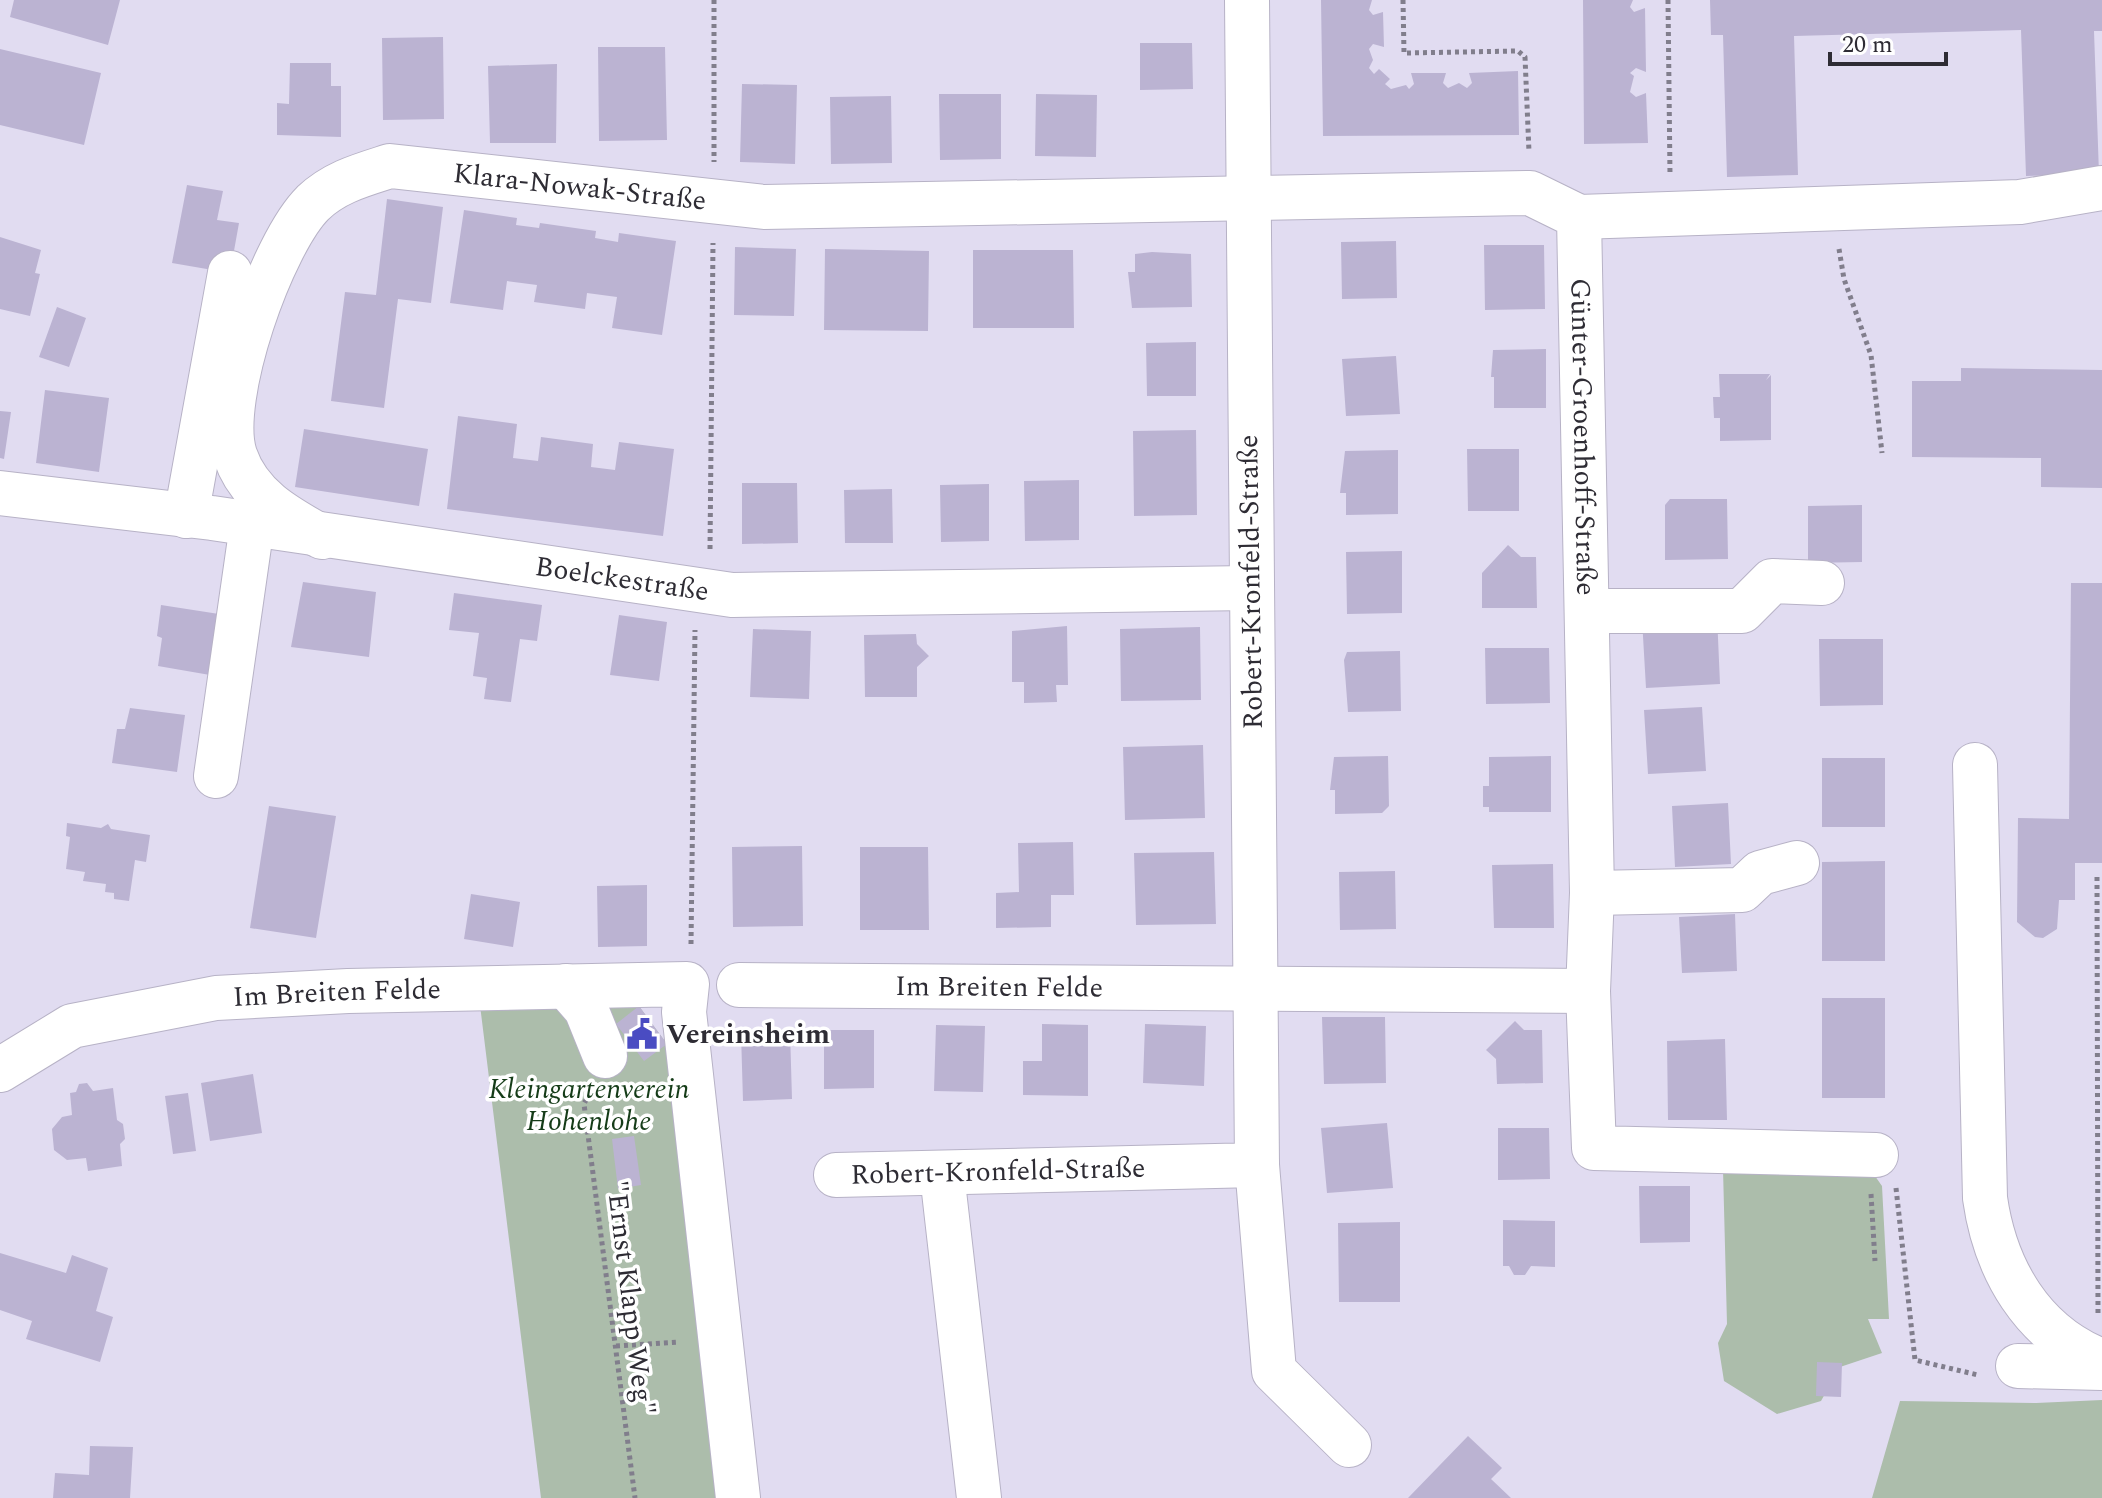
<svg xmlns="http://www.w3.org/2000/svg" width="2102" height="1498" viewBox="0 0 2102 1498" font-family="Spectral,serif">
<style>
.green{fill:#acbdab}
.building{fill:#bbb3d2}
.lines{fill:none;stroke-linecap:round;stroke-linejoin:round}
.minor-casing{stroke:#b7b2c6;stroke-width:46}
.path{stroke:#817e8c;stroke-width:5;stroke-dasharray:4 4;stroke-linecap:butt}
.minor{stroke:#fff;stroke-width:44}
.labels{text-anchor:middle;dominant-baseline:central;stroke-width:7;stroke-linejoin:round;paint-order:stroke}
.street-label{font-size:28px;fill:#2e2c34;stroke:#fff}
.poi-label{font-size:28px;font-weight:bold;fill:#2e2c34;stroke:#fff;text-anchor:start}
.park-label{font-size:28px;font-style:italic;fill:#153c18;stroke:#fff}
</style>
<rect width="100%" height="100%" fill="#e1dcf1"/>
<path class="green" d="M479 997 633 998 681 1063 726 1498H541Z
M1723 1169H1870L1882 1186 1889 1319H1868L1882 1353 1840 1367 1821 1401 1777 1414 1724 1381 1718 1343 1727 1324Z
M2102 1400V1498H1872L1900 1401 2036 1403Z"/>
<path class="building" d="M14 0H120L108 45 10 17Z
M1321 0H1372L1369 10 1373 15 1383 12 1384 47 1373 44 1369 49 1373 60 1369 68 1374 74 1379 69 1390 79 1385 84 1391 89 1406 85 1409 89 1414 84 1411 73H1446L1443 83 1448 88 1459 83 1467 88 1472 83 1469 73 1518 71 1519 135 1323 136Z
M1583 0H1633L1630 7 1634 12 1645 8 1646 72 1636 68 1630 73 1634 76 1630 92 1636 97 1646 93 1648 143 1584 144Z
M1710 0H2102V31H2094L2099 174 2026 176 2021 30 1794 36 1798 175 1727 177 1723 35H1711Z
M443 37 444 119 383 120 382 38Z
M1140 43H1192L1193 89 1140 90Z
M598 47H665L667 140 599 141Z
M0 49 101 73 84 145 0 125Z
M290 63H331V86H341V137L277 135V103L289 104Z
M557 64 556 143H490L488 66Z
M742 84 797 85 795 164 740 162Z
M939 94H1001V159L940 160Z
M1036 94 1097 95 1096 157 1035 156Z
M891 96 892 163 831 164 830 97Z
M187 185 223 191 217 220 239 223 230 273 172 263Z
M387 199 443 207 431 303 398 299 384 408 331 401 345 292 376 295Z
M464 210 517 218 516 225 539 228 540 223 596 231 595 238 618 242 619 233 676 241 662 335 612 328 617 297 587 293 585 309 534 302 537 285 507 281 503 310 450 303Z
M0 237 41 250 35 273 40 274 30 316 0 309Z
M1396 241 1397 298 1342 299 1341 242Z
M1484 245H1544L1545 309 1485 310Z
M735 247 796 249 794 316 734 315Z
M825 249 929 251 928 331 824 330Z
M973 250H1073L1074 328H973Z
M1152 252 1191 254 1192 307 1132 308 1128 272H1135V254Z
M57 307 86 318 69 367 39 357Z
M1196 342V396H1147L1146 343Z
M1546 349V408H1494V377H1491L1493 350Z
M1396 356 1400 414 1346 416 1342 359Z
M1961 368 2102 370V488L2041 487V458L1912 457V381H1961Z
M1719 374H1770L1766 380 1771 375V440L1720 441V418H1714L1713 397H1720Z
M45 390 109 398 99 472 36 463Z
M0 411 11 412 4 459 0 458Z
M458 416 517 424 513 458 538 461 541 437 593 444 591 467 615 470 619 442 674 449 663 536 447 509Z
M304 429 428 449 419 506 295 487Z
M1196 430 1197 515 1134 516 1133 431Z
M1467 449H1519V511H1468Z
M1398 450V514L1346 515V493H1340L1345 451Z
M1079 480V540L1025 541 1024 481Z
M742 483H797L798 543 742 544Z
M989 484V541L941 542 940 485Z
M892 489 893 543H845L844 490Z
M1670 499H1727L1728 559 1665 560V505Z
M1862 505V562L1808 563V506Z
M1508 545 1521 557H1536L1537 608H1482V573Z
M1402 551V613L1347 614 1346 552Z
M303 582 376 592 369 657 291 647Z
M2071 583H2102V863H2075V900H2059L2057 929 2043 938 2035 937 2017 922 2018 818 2069 819Z
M454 593 542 605 537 641 520 639 511 702 484 699 487 678 473 676 479 633 449 630Z
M161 605 219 614 210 675 158 666 162 638 157 636Z
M619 615 667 622 659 681 610 675Z
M1717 615 1720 684 1646 688 1642 619Z
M1067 626 1068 685H1056L1057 702 1024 703V682H1012V631Z
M1200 627 1201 700 1121 701 1120 629Z
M753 629 811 631 809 699 750 697Z
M916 634 917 644 929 656 917 667V697H865L864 635Z
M1819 639H1883V705L1820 706Z
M1485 648H1549L1550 703 1486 704Z
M1400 651 1401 711 1348 712 1344 660 1347 652Z
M1702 707 1706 771 1648 774 1644 710Z
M130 708 185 715 177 772 112 763 117 729H125Z
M1203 745 1205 818 1125 820 1123 747Z
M1388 756 1389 806 1382 813 1335 814V790H1330L1334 757Z
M1551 756V812H1489V807H1483V786H1489V757Z
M1822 758H1885V827H1822Z
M1728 803 1731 864 1675 867 1672 806Z
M269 806 336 816 316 938 250 928Z
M67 823 101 828 108 824 111 829 150 835 146 862 135 860 129 901 114 899V893L105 892 106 884 83 881 85 872 66 869 70 837 66 836Z
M1073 842 1074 895H1051V927L996 928V893L1019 892 1018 843Z
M802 846 803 926 733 927 732 847Z
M860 847H928L929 930H860Z
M1214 852 1216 924 1136 925 1134 853Z
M1885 861V961H1822V862Z
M1553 864 1554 928H1494L1492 865Z
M1395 871 1396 929 1340 930 1339 872Z
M647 885V946L598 947 597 886Z
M471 894 520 902 513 947 464 939Z
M1735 914 1737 971 1682 973 1679 917Z
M1822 998H1885V1098H1822Z
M639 1006 667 1044 644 1061 616 1024Z
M1322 1017H1385L1386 1083 1324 1084Z
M1515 1021 1524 1030H1542L1543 1083 1497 1084 1496 1059 1486 1050Z
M1042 1024 1088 1025V1096L1023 1095V1061H1042Z
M1145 1024 1206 1026 1204 1086 1143 1083Z
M936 1025 985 1026 983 1092 934 1091Z
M824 1030H874V1088L824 1089Z
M790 1031 792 1099 743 1101 741 1033Z
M1725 1039 1727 1120H1668L1667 1041Z
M253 1074 262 1133 210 1141 201 1083Z
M87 1083 93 1091 113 1088 117 1120 123 1124 125 1139 120 1144 122 1166 88 1171 86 1158 67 1160 54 1150 52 1129 62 1117 72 1115 70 1093 76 1092 79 1084Z
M188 1093 196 1151 173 1154 165 1096Z
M1387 1123 1393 1188 1327 1193 1321 1128Z
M1498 1128H1549L1550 1179 1498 1180Z
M634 1136 641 1185 618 1189 612 1139Z
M1639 1186H1690V1242L1640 1243Z
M1503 1220 1555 1221V1267L1531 1266 1525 1275H1514L1509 1266H1503Z
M1400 1222V1302H1339L1338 1223Z
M0 1253 66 1273 72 1255 108 1268 96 1311 113 1317 100 1362 26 1339 32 1321 0 1310Z
M1817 1362 1842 1363 1841 1397 1816 1396Z
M1468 1436 1502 1468 1491 1479 1511 1498H1408Z
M90 1446 133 1447 130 1498H53L55 1473 89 1475Z"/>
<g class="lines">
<defs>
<g id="minor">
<path d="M1579 217 2020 202 2102 188"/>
<path id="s1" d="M0 493 212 518 732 595 1250 588"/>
<path d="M186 516 230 273"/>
<path id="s2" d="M322 537C286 517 249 497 235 455 217 399 272 244 313 203 335 182 362 175 390 166L764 207 1530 193 1579 217 1592 893 1588 991 1594 1148 1876 1155"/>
<path d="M1587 611H1742L1772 581 1822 583"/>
<path d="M1975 765 1985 1198C1995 1269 2032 1334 2102 1361"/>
<path d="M216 776 252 525"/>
<path d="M1592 893 1742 890 1760 873 1797 863"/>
<path id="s3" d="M739 985 1588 991"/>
<path d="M566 986 586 1009 605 1056"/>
<path id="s4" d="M0 1070 72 1026 216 998 348 991 687 984 684 1012 738 1498"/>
<path d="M1257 1165 1274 1371 1349 1445"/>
<path d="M942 1174 979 1498"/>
<path id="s5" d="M836 1175 1257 1165 1247 0"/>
<path d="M2018 1366 2102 1368"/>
</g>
</defs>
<use href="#minor" class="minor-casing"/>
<path class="path" d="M714 0V162
M1403 0 1404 53 1518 51 1525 57 1529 152
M1668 0 1670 175
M1839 249 1844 279 1871 355 1882 453
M710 549 713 243
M2097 877 2098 1315
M691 944 695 630
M590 1092 584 1104 635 1498
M1896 1188 1915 1360 1978 1375
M1871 1194 1875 1261
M616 1346 679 1342"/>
<use href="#minor" class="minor"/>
</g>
<defs>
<symbol id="civic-bare" viewBox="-9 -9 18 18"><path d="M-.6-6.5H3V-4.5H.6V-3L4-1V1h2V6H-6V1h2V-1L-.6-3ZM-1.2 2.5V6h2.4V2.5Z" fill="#4a4cc2" stroke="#fff" stroke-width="2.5" paint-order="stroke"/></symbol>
</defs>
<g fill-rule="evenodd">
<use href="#civic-bare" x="620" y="1012" width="44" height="44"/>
</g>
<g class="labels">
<g class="street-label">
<text stroke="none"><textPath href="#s2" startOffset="670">Klara-Nowak-Straße</textPath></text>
<text stroke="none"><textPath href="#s2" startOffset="1896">Günter-Groenhoff-Straße</textPath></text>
<text stroke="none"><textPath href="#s1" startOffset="628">Boelckestraße</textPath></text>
<text transform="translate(1251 582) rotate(-91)">Robert-Kronfeld-Straße</text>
<text stroke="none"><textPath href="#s3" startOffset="260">Im Breiten Felde</textPath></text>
<text stroke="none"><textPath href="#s4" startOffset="352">Im Breiten Felde</textPath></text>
<text stroke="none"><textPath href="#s5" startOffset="162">Robert-Kronfeld-Straße</textPath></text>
<text transform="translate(630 1298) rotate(83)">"Ernst Klapp Weg"</text>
</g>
<g class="poi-label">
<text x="666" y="1034">Vereinsheim</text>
</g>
<g class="park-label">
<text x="589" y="1089">Kleingartenverein<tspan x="589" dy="32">Hohenlohe</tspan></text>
</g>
</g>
<path d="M1830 52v12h116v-12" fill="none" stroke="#2e2c34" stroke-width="4"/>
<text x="1842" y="52" font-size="24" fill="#2e2c34" stroke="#ffffff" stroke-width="6" paint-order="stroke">20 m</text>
</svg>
